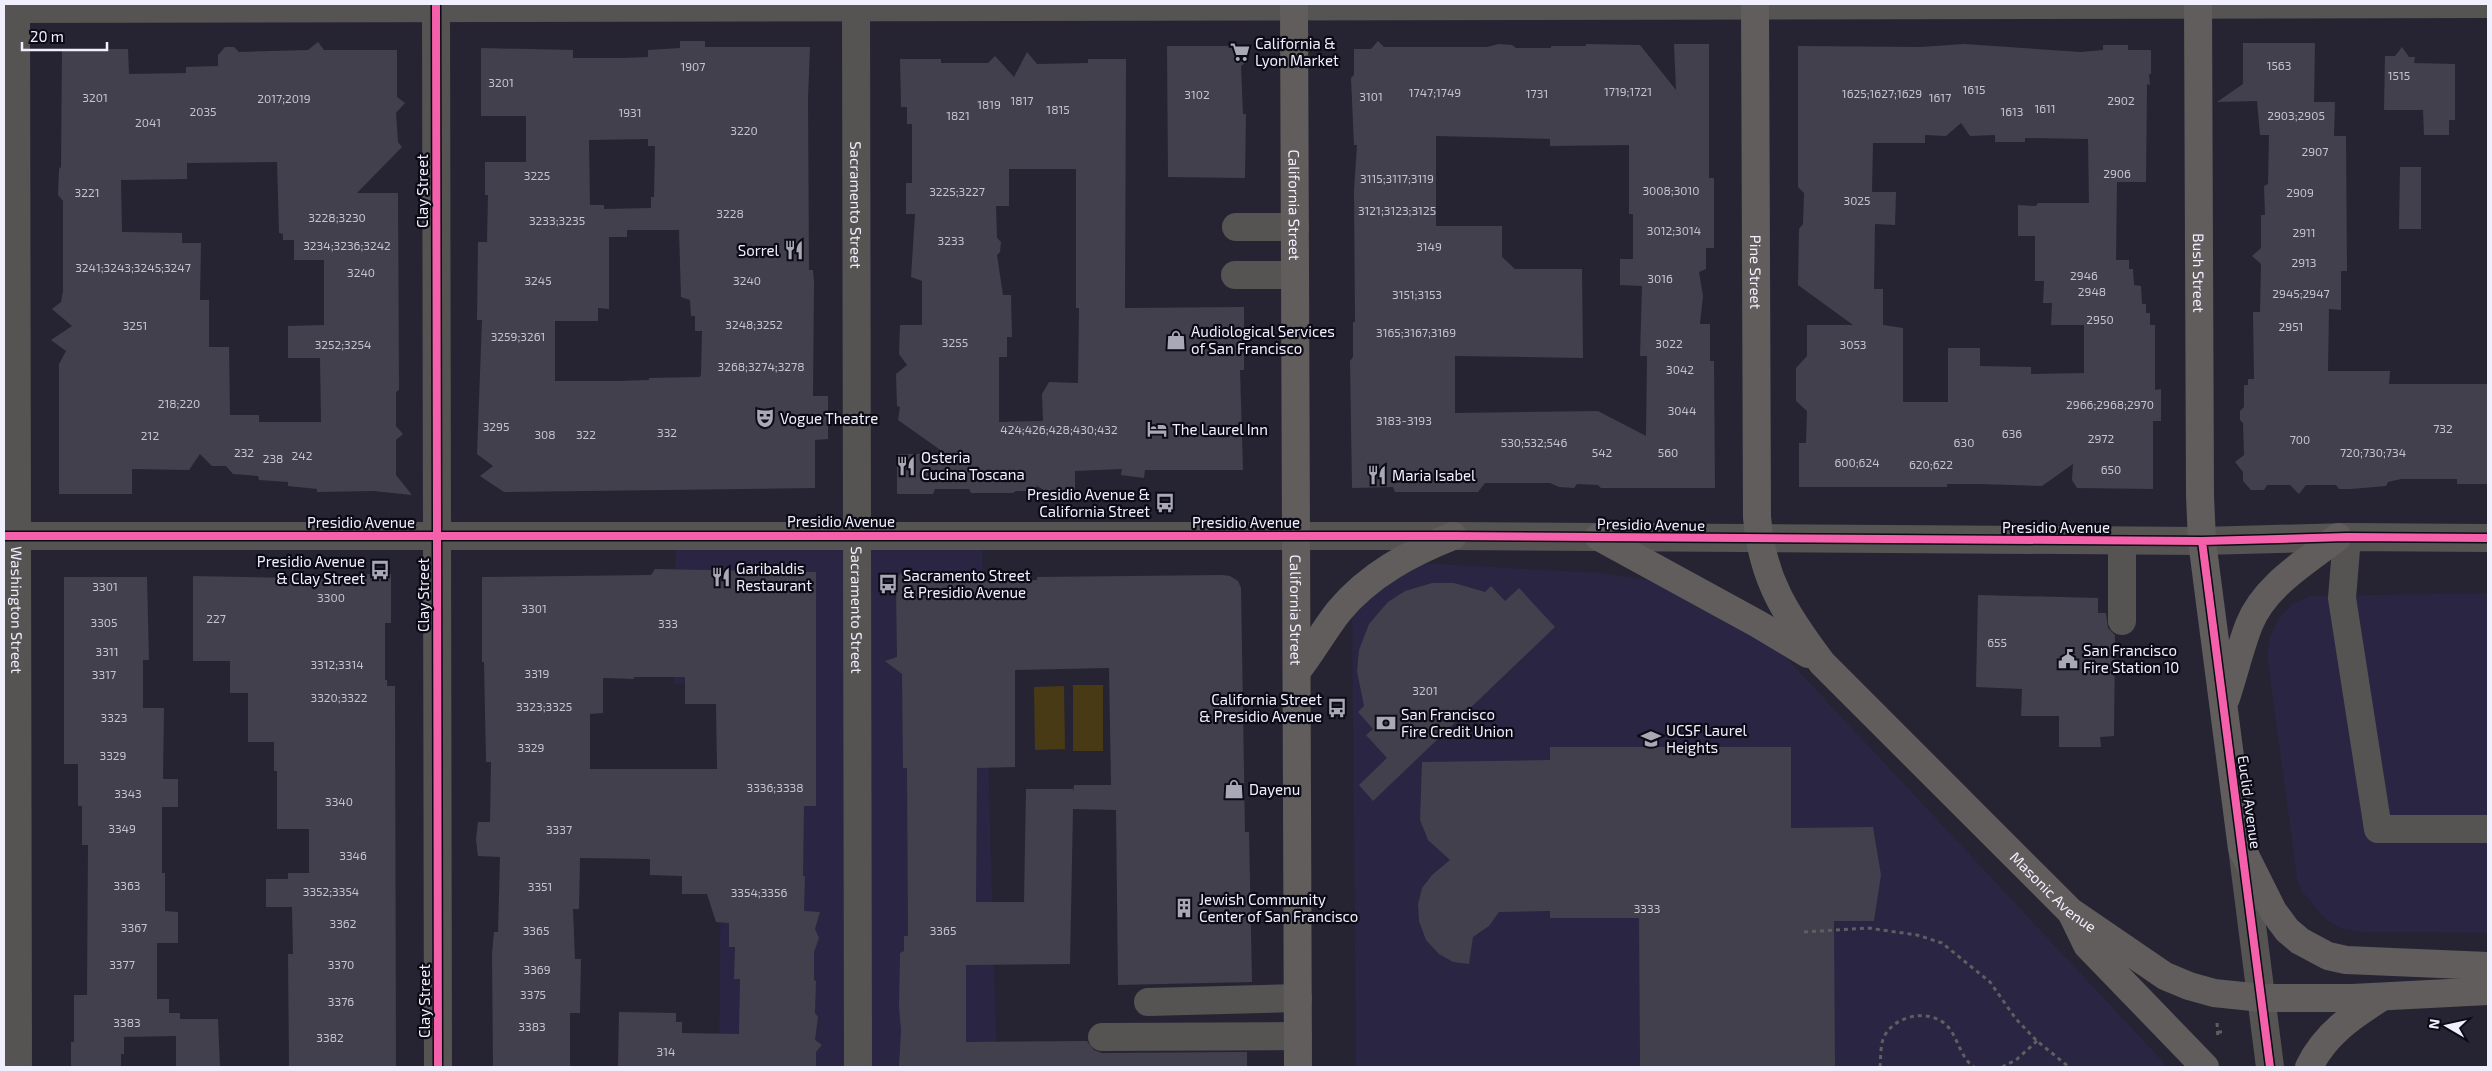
<svg xmlns="http://www.w3.org/2000/svg" width="2492" height="1071" viewBox="0 0 2492 1071" font-family="'Exo 2',sans-serif">
<style>
.built{fill:#292542}
.green{fill:#483a15}
.building{fill:#42404c;fill-rule:evenodd}
.lines{fill:none;stroke-linecap:round;stroke-linejoin:round}
.path{stroke:#5f5e60;stroke-width:3;stroke-dasharray:4 4;stroke-linecap:butt}
.minor{stroke:#565452;stroke-width:28}
.major{stroke:#605d5c;stroke-width:28}
.cycleway-casing{stroke:#0b0a15;stroke-width:11}
.cycleway{stroke:#f560ab;stroke-width:8}
.labels{text-anchor:middle;dominant-baseline:central;stroke-width:4.5;stroke-linejoin:round;paint-order:stroke}
.number-label{font-size:12px;fill:#c4c3d2}
.poi-label{font-size:15px;fill:#f0effe;stroke:#0b0a15;text-anchor:start}
.street-label{font-size:15px;fill:#f0effe;stroke:#0b0a15}
</style>
<rect width="100%" height="100%" fill="#262432"/>
<path class="built" d="M676 526 982 535 997 1067H719L722 683 673 684Z
M1422 563 1601 573 1665 582 1781 652 2168 1067H1356L1352 617 1378 586Z
M2488 593V933L2361 932 2340 928 2326 920 2301 890 2297 878 2267 655 2270 637 2278 620 2291 605 2310 596Z"/>
<path class="green" d="M1073 685H1103V751H1073Z
M1064 686 1065 749 1035 750 1034 687Z"/>
<path class="building" d="M680 41H705V47H810L808 97 809 270H813L814 283 813 396H828V439L815 440V488L504 492 480 476 493 466 477 454 482 320H477L478 242H487L488 195H485V162H526V116H481V48L573 50V58H623L648 57V50L680 48ZM648 139V146H655L654 197H651V208L604 209V205H590L589 140ZM627 230H679L681 297 690 300 691 316H695V331H702L701 375 700 377 649 378V380L616 381H555V321H598V308L609 309V237H627Z
M1378 41 1384 47H1487L1499 44 1512 45 1516 48H1551V46H1586V44L1640 45 1676 90 1674 44H1709V178H1714V248H1706V269L1699 272 1703 296 1700 324H1710V361H1714L1715 488H1601L1598 485 1577 484 1574 488 1559 487 1550 483H1485L1478 492H1395L1393 487 1352 488 1350 361 1353 357V322H1355L1354 190 1357 145H1354L1351 78 1354 75V49H1371ZM1436 136 1550 139V146L1629 145V214H1633V259H1620V285L1642 286 1640 356H1647L1646 436 1598 411 1455 413V356L1583 358 1582 269H1515L1502 257V226H1436Z
M318 42 324 50H397V97L405 103 396 113 398 142 402 147 357 193H398L399 390 396 392V426L403 434 396 440V475L412 495 373 491 317 492V489L288 486V482L259 480 258 476 233 474 226 466H212L200 454 189 470 132 469V494H59V364L66 351 51 340 72 326 52 309 61 302 63 291V201L58 195 59 169 61 167 62 49H128L129 74 186 73V67L218 66V55L225 47H234L239 52 308 50ZM277 162 279 233 283 234V240H294V260H324V325L288 326V358H320L321 422H259V415H230L229 347H209V300H200L201 243H182V233L122 232 121 180 187 179V163Z
M2243 43H2315L2314 102H2335L2334 136H2346L2347 271H2341V310L2329 309 2328 371H2390L2389 384H2488V484H2457V479H2401L2388 482 2386 486 2351 489H2339L2336 485H2306L2299 494 2290 485H2267L2264 490H2251L2243 481V472L2235 462 2244 455 2243 423 2240 420V411L2244 407V385H2248V379H2254L2253 312H2260L2261 264 2252 256 2261 248V215H2265L2264 186 2268 184 2269 135H2260L2257 101 2217 102 2243 84Z
M1964 44 2081 52 2103 50V45H2128V50H2151V74H2149L2150 85 2147 84 2146 182H2117L2116 260H2129V269H2133L2134 285 2141 286 2142 304H2146V313H2150V325H2155V390L2161 389V421H2153V489L2077 488 2072 480 2073 464 2042 486 1980 484H1947V487H1799V443H1806L1807 411 1796 401V368L1807 356V325H1853L1798 285 1799 229 1803 224 1804 193 1798 187V46L1921 47ZM1961 123 1970 136 1995 135V142H2025V138L2088 139 2089 203H2038L2036 206 2018 205V236H2035V281H2044L2043 303H2052L2051 325H2084V373L2031 374V367L1980 366V348H1948V402H1903V328L1883 325V289H1874L1875 224 1895 225 1896 192H1872L1873 143H1925V135L1946 136Z
M1167 46H1241V54L1249 60 1241 66 1243 114H1246L1245 178 1168 177Z
M2402 47 2409 57H2415L2414 63 2455 64V120H2449V135H2424L2423 110H2384L2385 56H2395Z
M1027 52 1037 64 1088 63V59H1126L1125 308 1244 307V370H1240L1243 470H1145L1144 478 1121 475 1122 469 1075 471V492H1047L1037 486 1032 491H1016L1013 493H971L969 489H935L933 494H897V454H946L898 420 900 407 897 406 896 374 907 365 899 354 900 325H922V281L911 277 915 214H906V183H912V124H907V107H901L900 59H941V63H988L995 56 1014 77ZM1009 169H1076V308H1079L1078 383 1049 382 1042 394 1043 421 999 422V357H1007V337H1012L1011 295H1003L997 255 1000 252 1001 242 997 238 996 206H1009Z
M2400 167H2421V229H2399Z
M655 569 816 572V806H804L803 876H805L804 911 820 912 815 929 819 938 814 952V980L816 981 815 1013 818 1017 815 1040 822 1045 816 1052V1067H618L619 1012 676 1013V1022H682V1033L739 1034 740 979H734L735 947H729V923L716 922 707 894H682V876L650 875V859L580 858 579 909H573L575 959H581L580 1013H570V1067H493L492 953 494 932H498L500 857 478 856 476 840 478 822H490L491 762H486L484 662H482V577L651 575ZM634 677H685V704H716L717 769H590V714L603 713V678L634 679Z
M900 573 923 577 924 574H975L978 581 1037 580V577L1221 575 1230 576 1238 581 1241 588 1245 832H1249L1252 982 1118 985 1116 810 1073 809 1070 964 966 965V1042L1087 1041 1094 1050 1102 1053 1247 1052V1067H899L901 1030 899 1007 900 953 904 951V936H908L907 768H903L902 674 885 661 897 657 896 585ZM1109 668 1111 785H1074L1073 794V789H1026L1024 902H976L977 768 1015 767V670Z
M301 574H391V623H385V680H387V686H395L396 1067H289L288 954H293L292 907H266V879H288V873H309V829H277V771H274V742H248V693H230V661H193V576L301 578Z
M64 577H147L149 660H143V708H164L163 779H178V807H162V873H165V911L178 912V943H157V999H169V1013H180V1019H218L220 1067H176V1036L124 1037V1054H121V1067H71V1042H74V995H87L88 845H82V806H78V764H64Z
M1432 583H1454L1485 592 1491 586 1505 601 1519 588 1555 627 1373 801 1359 785 1387 758 1366 735 1373 729 1358 712 1364 706 1357 671 1359 650 1369 624 1388 602 1405 591Z
M1978 595 2098 598V613H2106L2108 628 2115 635 2114 736 2100 737 2101 747H2059V716H2021L2022 689 1976 687Z
M1550 747H1791V828L1873 827 1881 875 1874 921H1834L1835 1067H1640L1639 918H1550V911L1499 912 1489 926 1473 937 1469 964 1453 962 1439 954 1426 940 1419 921 1418 904 1422 888 1432 875 1450 860 1428 840 1420 820 1422 762 1550 760Z"/>
<g class="lines">
<path class="path" d="M1804 932 1868 928 1917 935 1942 943 1990 982 2016 1019 2037 1041 2069 1067
M2217 1023 2218 1039
M2218 1032H2225
M1880 1067C1881 1058 1880 1045 1884 1037 1894 1016 1926 1009 1944 1023 1958 1034 1959 1057 1974 1067
M2002 1067 2016 1060 2037 1041"/>
<g class="minor">
<path id="s1" d="M16 4 18 1067"/>
<path d="M436 4 438 1067"/>
<path id="s2" d="M856 4 858 1067"/>
<path d="M4 9 2488 4"/>
<path d="M1236 227H1295"/>
<path d="M1235 275H1295"/>
<path d="M4 536H1453L2202 541 2347 537 2488 538"/>
<path d="M2347 537 2342 598 2378 829H2488"/>
<path d="M2122 541V621"/>
<path d="M2243 855 2270 1067"/>
<path d="M1148 1002 1298 998"/>
<path d="M1102 1037 1298 1036"/>
</g>
<g class="major">
<path id="s3" d="M1294 4 1298 1067"/>
<path id="s4" d="M1755 4 1757 517C1762 579 1786 615 1822 663L2070 911 2165 976 2189 986 2214 993 2262 998H2352L2488 991"/>
<path id="s5" d="M2198 4 2200 496 2202 541 2242 849 2273 911 2287 930 2300 941 2328 956 2346 960 2488 966"/>
<path d="M1599 537 1758 624 1808 654"/>
<path d="M1297 671C1312 652 1324 630 1339 611 1369 575 1410 553 1453 536"/>
<path d="M2226 698C2234 674 2240 648 2249 625 2264 586 2307 561 2338 537"/>
<path d="M2071 912 2087 945 2205 1067"/>
<path d="M2309 1067C2325 1034 2352 1016 2382 997"/>
</g>
<defs>
<path id="cycleway" d="M436 4 438 1067
M4 536H1453L2202 541 2347 537 2488 538
M2202 541 2270 1067"/>
</defs>
<use href="#cycleway" class="cycleway-casing"/>
<use href="#cycleway" class="cycleway"/>
</g>
<defs>
<symbol id="supermarket-bare" viewBox="-9 -9 18 18"><path d="M-6-5.5h2.5l.6 2H6L4.5 2H-2.5L-4.4-4H-6ZM-1.5 3.2a1.3 1.3 0 1 0 .1 0ZM3 3.2a1.3 1.3 0 1 0 .1 0Z" fill="#a9a8b7" stroke="#0b0a15" stroke-width="2.5" paint-order="stroke"/></symbol>
<symbol id="restaurant-bare" viewBox="-9 -9 18 18"><path d="M-5-6h1v4h1v-4h1v4h1v-4h1v5L-1.5 .5V6h-2V.5L-5-1ZM5-6V6H3V1.5H1.5Q1.5-4 5-6Z" fill="#a9a8b7" stroke="#0b0a15" stroke-width="2.5" paint-order="stroke"/></symbol>
<symbol id="shop-bare" viewBox="-9 -9 18 18"><path d="M-5-2.5h2.3a2.7 3.5 0 0 1 5.4 0H5L5.5 6h-11ZM-1.5-2.5h3a1.5 2.3 0 0 0-3 0Z" fill="#a9a8b7" stroke="#0b0a15" stroke-width="2.5" paint-order="stroke"/></symbol>
<symbol id="theatre-bare" viewBox="-9 -9 18 18"><path d="M-5-5.5Q0-4 5-5.5V0Q5 5 0 6Q-5 5-5 0ZM-3.3-2.5H-1v1.5H-3.3ZM1-2.5H3.3v1.5H1ZM-2.8 1Q0 5.5 2.8 1Z" fill="#a9a8b7" stroke="#0b0a15" stroke-width="2.5" paint-order="stroke"/></symbol>
<symbol id="hotel-bare" viewBox="-9 -9 18 18"><path d="M-6-4.5h1.5V1H6V5H4.5V3h-9V5H-6ZM-4 0a1.8 1.8 0 1 1 3.6 0ZM.5 0V-2.5h3Q6-2.5 6 0Z" fill="#a9a8b7" stroke="#0b0a15" stroke-width="2.5" paint-order="stroke"/></symbol>
<symbol id="bus-bare" viewBox="-9 -9 18 18"><path d="M-5-6H5V4H4V6H2V4H-2V6H-4V4H-5ZM-3.5-4V0h7V-4ZM-3.5 1.2v1.5H-2V1.2ZM2 1.2v1.5H3.5V1.2Z" fill="#a9a8b7" stroke="#0b0a15" stroke-width="2.5" paint-order="stroke"/></symbol>
<symbol id="civic-bare" viewBox="-9 -9 18 18"><path d="M-.6-6.5H3V-4.5H.6V-3L4-1V1h2V6H-6V1h2V-1L-.6-3ZM-1.2 2.5V6h2.4V2.5Z" fill="#a9a8b7" stroke="#0b0a15" stroke-width="2.5" paint-order="stroke"/></symbol>
<symbol id="bank-bare" viewBox="-9 -9 18 18"><path d="M-6-4H6V4H-6ZM0-2.3a2.3 2.3 0 1 0 0 4.6a2.3 2.3 0 1 0 0-4.6Z" fill="#a9a8b7" stroke="#0b0a15" stroke-width="2.5" paint-order="stroke"/></symbol>
<symbol id="university-bare" viewBox="-9 -9 18 18"><path d="M0-5L7-2L0 1L-7-2ZM-4 1L0 2.5L4 1V4Q0 6-4 4Z" fill="#a9a8b7" stroke="#0b0a15" stroke-width="2.5" paint-order="stroke"/></symbol>
<symbol id="building-bare" viewBox="-9 -9 18 18"><path d="M-4-6H4V6H1V3H-1V6H-4ZM-2.5-4.3h1.7v1.8h-1.7ZM.8-4.3h1.7v1.8H.8ZM-2.5-1h1.7V.8h-1.7ZM.8-1h1.7V.8H.8Z" fill="#a9a8b7" stroke="#0b0a15" stroke-width="2.5" paint-order="stroke"/></symbol>
</defs>
<g fill-rule="evenodd">
<use href="#supermarket-bare" x="1226" y="38" width="28" height="28"/>
<use href="#restaurant-bare" x="780" y="236" width="28" height="28"/>
<use href="#shop-bare" x="1162" y="326" width="28" height="28"/>
<use href="#theatre-bare" x="751" y="404" width="28" height="28"/>
<use href="#hotel-bare" x="1143" y="415" width="28" height="28"/>
<use href="#restaurant-bare" x="892" y="452" width="28" height="28"/>
<use href="#restaurant-bare" x="1363" y="461" width="28" height="28"/>
<use href="#bus-bare" x="1151" y="489" width="28" height="28"/>
<use href="#bus-bare" x="366" y="556" width="28" height="28"/>
<use href="#restaurant-bare" x="707" y="563" width="28" height="28"/>
<use href="#bus-bare" x="874" y="570" width="28" height="28"/>
<use href="#civic-bare" x="2054" y="645" width="28" height="28"/>
<use href="#bus-bare" x="1323" y="694" width="28" height="28"/>
<use href="#bank-bare" x="1372" y="709" width="28" height="28"/>
<use href="#university-bare" x="1637" y="725" width="28" height="28"/>
<use href="#shop-bare" x="1220" y="775" width="28" height="28"/>
<use href="#building-bare" x="1170" y="894" width="28" height="28"/>
</g>
<g class="labels">
<g class="number-label">
<text x="2279" y="65">1563</text>
<text x="693" y="66">1907</text>
<text x="2399" y="75">1515</text>
<text x="501" y="82">3201</text>
<text x="1974" y="89">1615</text>
<text x="1628" y="91">1719;1721</text>
<text x="1435" y="92">1747;1749</text>
<text x="1537" y="93">1731</text>
<text x="1882" y="93">1625;1627;1629</text>
<text x="1197" y="94">3102</text>
<text x="1371" y="96">3101</text>
<text x="95" y="97">3201</text>
<text x="1940" y="97">1617</text>
<text x="284" y="98">2017;2019</text>
<text x="1022" y="100">1817</text>
<text x="2121" y="100">2902</text>
<text x="989" y="104">1819</text>
<text x="2045" y="108">1611</text>
<text x="1058" y="109">1815</text>
<text x="203" y="111">2035</text>
<text x="2012" y="111">1613</text>
<text x="630" y="112">1931</text>
<text x="958" y="115">1821</text>
<text x="2296" y="115">2903;2905</text>
<text x="148" y="122">2041</text>
<text x="744" y="130">3220</text>
<text x="2315" y="151">2907</text>
<text x="2117" y="173">2906</text>
<text x="537" y="175">3225</text>
<text x="1397" y="178">3115;3117;3119</text>
<text x="1671" y="190">3008;3010</text>
<text x="957" y="191">3225;3227</text>
<text x="87" y="192">3221</text>
<text x="2300" y="192">2909</text>
<text x="1857" y="200">3025</text>
<text x="1397" y="210">3121;3123;3125</text>
<text x="730" y="213">3228</text>
<text x="337" y="217">3228;3230</text>
<text x="557" y="220">3233;3235</text>
<text x="1674" y="230">3012;3014</text>
<text x="2304" y="232">2911</text>
<text x="951" y="240">3233</text>
<text x="347" y="245">3234;3236;3242</text>
<text x="1429" y="246">3149</text>
<text x="2304" y="262">2913</text>
<text x="133" y="267">3241;3243;3245;3247</text>
<text x="361" y="272">3240</text>
<text x="2084" y="275">2946</text>
<text x="1660" y="278">3016</text>
<text x="538" y="280">3245</text>
<text x="747" y="280">3240</text>
<text x="2092" y="291">2948</text>
<text x="2301" y="293">2945;2947</text>
<text x="1417" y="294">3151;3153</text>
<text x="2100" y="319">2950</text>
<text x="754" y="324">3248;3252</text>
<text x="135" y="325">3251</text>
<text x="2291" y="326">2951</text>
<text x="1416" y="332">3165;3167;3169</text>
<text x="518" y="336">3259;3261</text>
<text x="955" y="342">3255</text>
<text x="1669" y="343">3022</text>
<text x="343" y="344">3252;3254</text>
<text x="1853" y="344">3053</text>
<text x="761" y="366">3268;3274;3278</text>
<text x="1680" y="369">3042</text>
<text x="179" y="403">218;220</text>
<text x="2110" y="404">2966;2968;2970</text>
<text x="1682" y="410">3044</text>
<text x="1404" y="420">3183-3193</text>
<text x="496" y="426">3295</text>
<text x="2443" y="428">732</text>
<text x="1059" y="429">424;426;428;430;432</text>
<text x="667" y="432">332</text>
<text x="2012" y="433">636</text>
<text x="545" y="434">308</text>
<text x="586" y="434">322</text>
<text x="150" y="435">212</text>
<text x="2101" y="438">2972</text>
<text x="2300" y="439">700</text>
<text x="1534" y="442">530;532;546</text>
<text x="1964" y="442">630</text>
<text x="244" y="452">232</text>
<text x="1602" y="452">542</text>
<text x="1668" y="452">560</text>
<text x="2373" y="452">720;730;734</text>
<text x="302" y="455">242</text>
<text x="273" y="458">238</text>
<text x="1857" y="462">600;624</text>
<text x="1931" y="464">620;622</text>
<text x="2111" y="469">650</text>
<text x="105" y="586">3301</text>
<text x="331" y="597">3300</text>
<text x="534" y="608">3301</text>
<text x="216" y="618">227</text>
<text x="104" y="622">3305</text>
<text x="668" y="623">333</text>
<text x="1997" y="642">655</text>
<text x="107" y="651">3311</text>
<text x="337" y="664">3312;3314</text>
<text x="537" y="673">3319</text>
<text x="104" y="674">3317</text>
<text x="1425" y="690">3201</text>
<text x="339" y="697">3320;3322</text>
<text x="544" y="706">3323;3325</text>
<text x="114" y="717">3323</text>
<text x="531" y="747">3329</text>
<text x="113" y="755">3329</text>
<text x="775" y="787">3336;3338</text>
<text x="128" y="793">3343</text>
<text x="339" y="801">3340</text>
<text x="122" y="828">3349</text>
<text x="559" y="829">3337</text>
<text x="353" y="855">3346</text>
<text x="127" y="885">3363</text>
<text x="540" y="886">3351</text>
<text x="331" y="891">3352;3354</text>
<text x="759" y="892">3354;3356</text>
<text x="1647" y="908">3333</text>
<text x="343" y="923">3362</text>
<text x="134" y="927">3367</text>
<text x="536" y="930">3365</text>
<text x="943" y="930">3365</text>
<text x="122" y="964">3377</text>
<text x="341" y="964">3370</text>
<text x="537" y="969">3369</text>
<text x="533" y="994">3375</text>
<text x="341" y="1001">3376</text>
<text x="127" y="1022">3383</text>
<text x="532" y="1026">3383</text>
<text x="330" y="1037">3382</text>
<text x="666" y="1051">314</text>
</g>
<g class="poi-label">
<text x="1255" y="43">California &amp;<tspan x="1255" dy="17">Lyon Market</tspan></text>
<text x="779" y="250" text-anchor="end">Sorrel</text>
<text x="1191" y="331">Audiological Services<tspan x="1191" dy="17">of San Francisco</tspan></text>
<text x="780" y="418">Vogue Theatre</text>
<text x="1172" y="429">The Laurel Inn</text>
<text x="921" y="457">Osteria<tspan x="921" dy="17">Cucina Toscana</tspan></text>
<text x="1392" y="475">Maria Isabel</text>
<text x="1150" y="494" text-anchor="end">Presidio Avenue &amp;<tspan x="1150" dy="17">California Street</tspan></text>
<text x="365" y="561" text-anchor="end">Presidio Avenue<tspan x="365" dy="17">&amp; Clay Street</tspan></text>
<text x="736" y="568">Garibaldis<tspan x="736" dy="17">Restaurant</tspan></text>
<text x="903" y="575">Sacramento Street<tspan x="903" dy="17">&amp; Presidio Avenue</tspan></text>
<text x="2083" y="650">San Francisco<tspan x="2083" dy="17">Fire Station 10</tspan></text>
<text x="1322" y="699" text-anchor="end">California Street<tspan x="1322" dy="17">&amp; Presidio Avenue</tspan></text>
<text x="1401" y="714">San Francisco<tspan x="1401" dy="17">Fire Credit Union</tspan></text>
<text x="1666" y="730">UCSF Laurel<tspan x="1666" dy="17">Heights</tspan></text>
<text x="1249" y="789">Dayenu</text>
<text x="1199" y="899">Jewish Community<tspan x="1199" dy="17">Center of San Francisco</tspan></text>
</g>
<g class="street-label">
<text transform="translate(422 191) rotate(-90)">Clay Street</text>
<text stroke="none"><textPath href="#s2" startOffset="201">Sacramento Street</textPath></text>
<text stroke="none"><textPath href="#s3" startOffset="201">California Street</textPath></text>
<text stroke="none"><textPath href="#s4" startOffset="268">Pine Street</textPath></text>
<text stroke="none"><textPath href="#s5" startOffset="269">Bush Street</textPath></text>
<text x="841" y="521">Presidio Avenue</text>
<text x="361" y="522">Presidio Avenue</text>
<text x="1246" y="522">Presidio Avenue</text>
<text transform="translate(1651 524) rotate(1)">Presidio Avenue</text>
<text x="2056" y="527">Presidio Avenue</text>
<text transform="translate(423 595) rotate(-90)">Clay Street</text>
<text stroke="none"><textPath href="#s1" startOffset="606">Washington Street</textPath></text>
<text stroke="none"><textPath href="#s3" startOffset="606">California Street</textPath></text>
<text stroke="none"><textPath href="#s2" startOffset="606">Sacramento Street</textPath></text>
<text transform="translate(2250 802) rotate(82)">Euclid Avenue</text>
<text stroke="none"><textPath href="#s4" startOffset="1001">Masonic Avenue</textPath></text>
<text transform="translate(424 1001) rotate(-90)">Clay Street</text>
</g>
</g>
<rect width="2492" height="1071" fill="none" stroke="#f0effe" stroke-width="10"/>
<g transform="translate(2447 1026) rotate(279)" stroke="#0b0a15" stroke-width="4" paint-order="stroke">
<path d="M0-4L9 19L0 12L-9 19Z" fill="#f0effe"/>
<text y="-8" font-size="14" font-weight="bold" text-anchor="middle" fill="#f0effe">N</text>
</g>
<path d="M22 42v8h85v-8" fill="none" stroke="#f0effe" stroke-width="2.5"/>
<text x="30" y="42" font-size="15" fill="#f0effe" stroke="#0b0a15" stroke-width="4" paint-order="stroke">20 m</text>
</svg>
